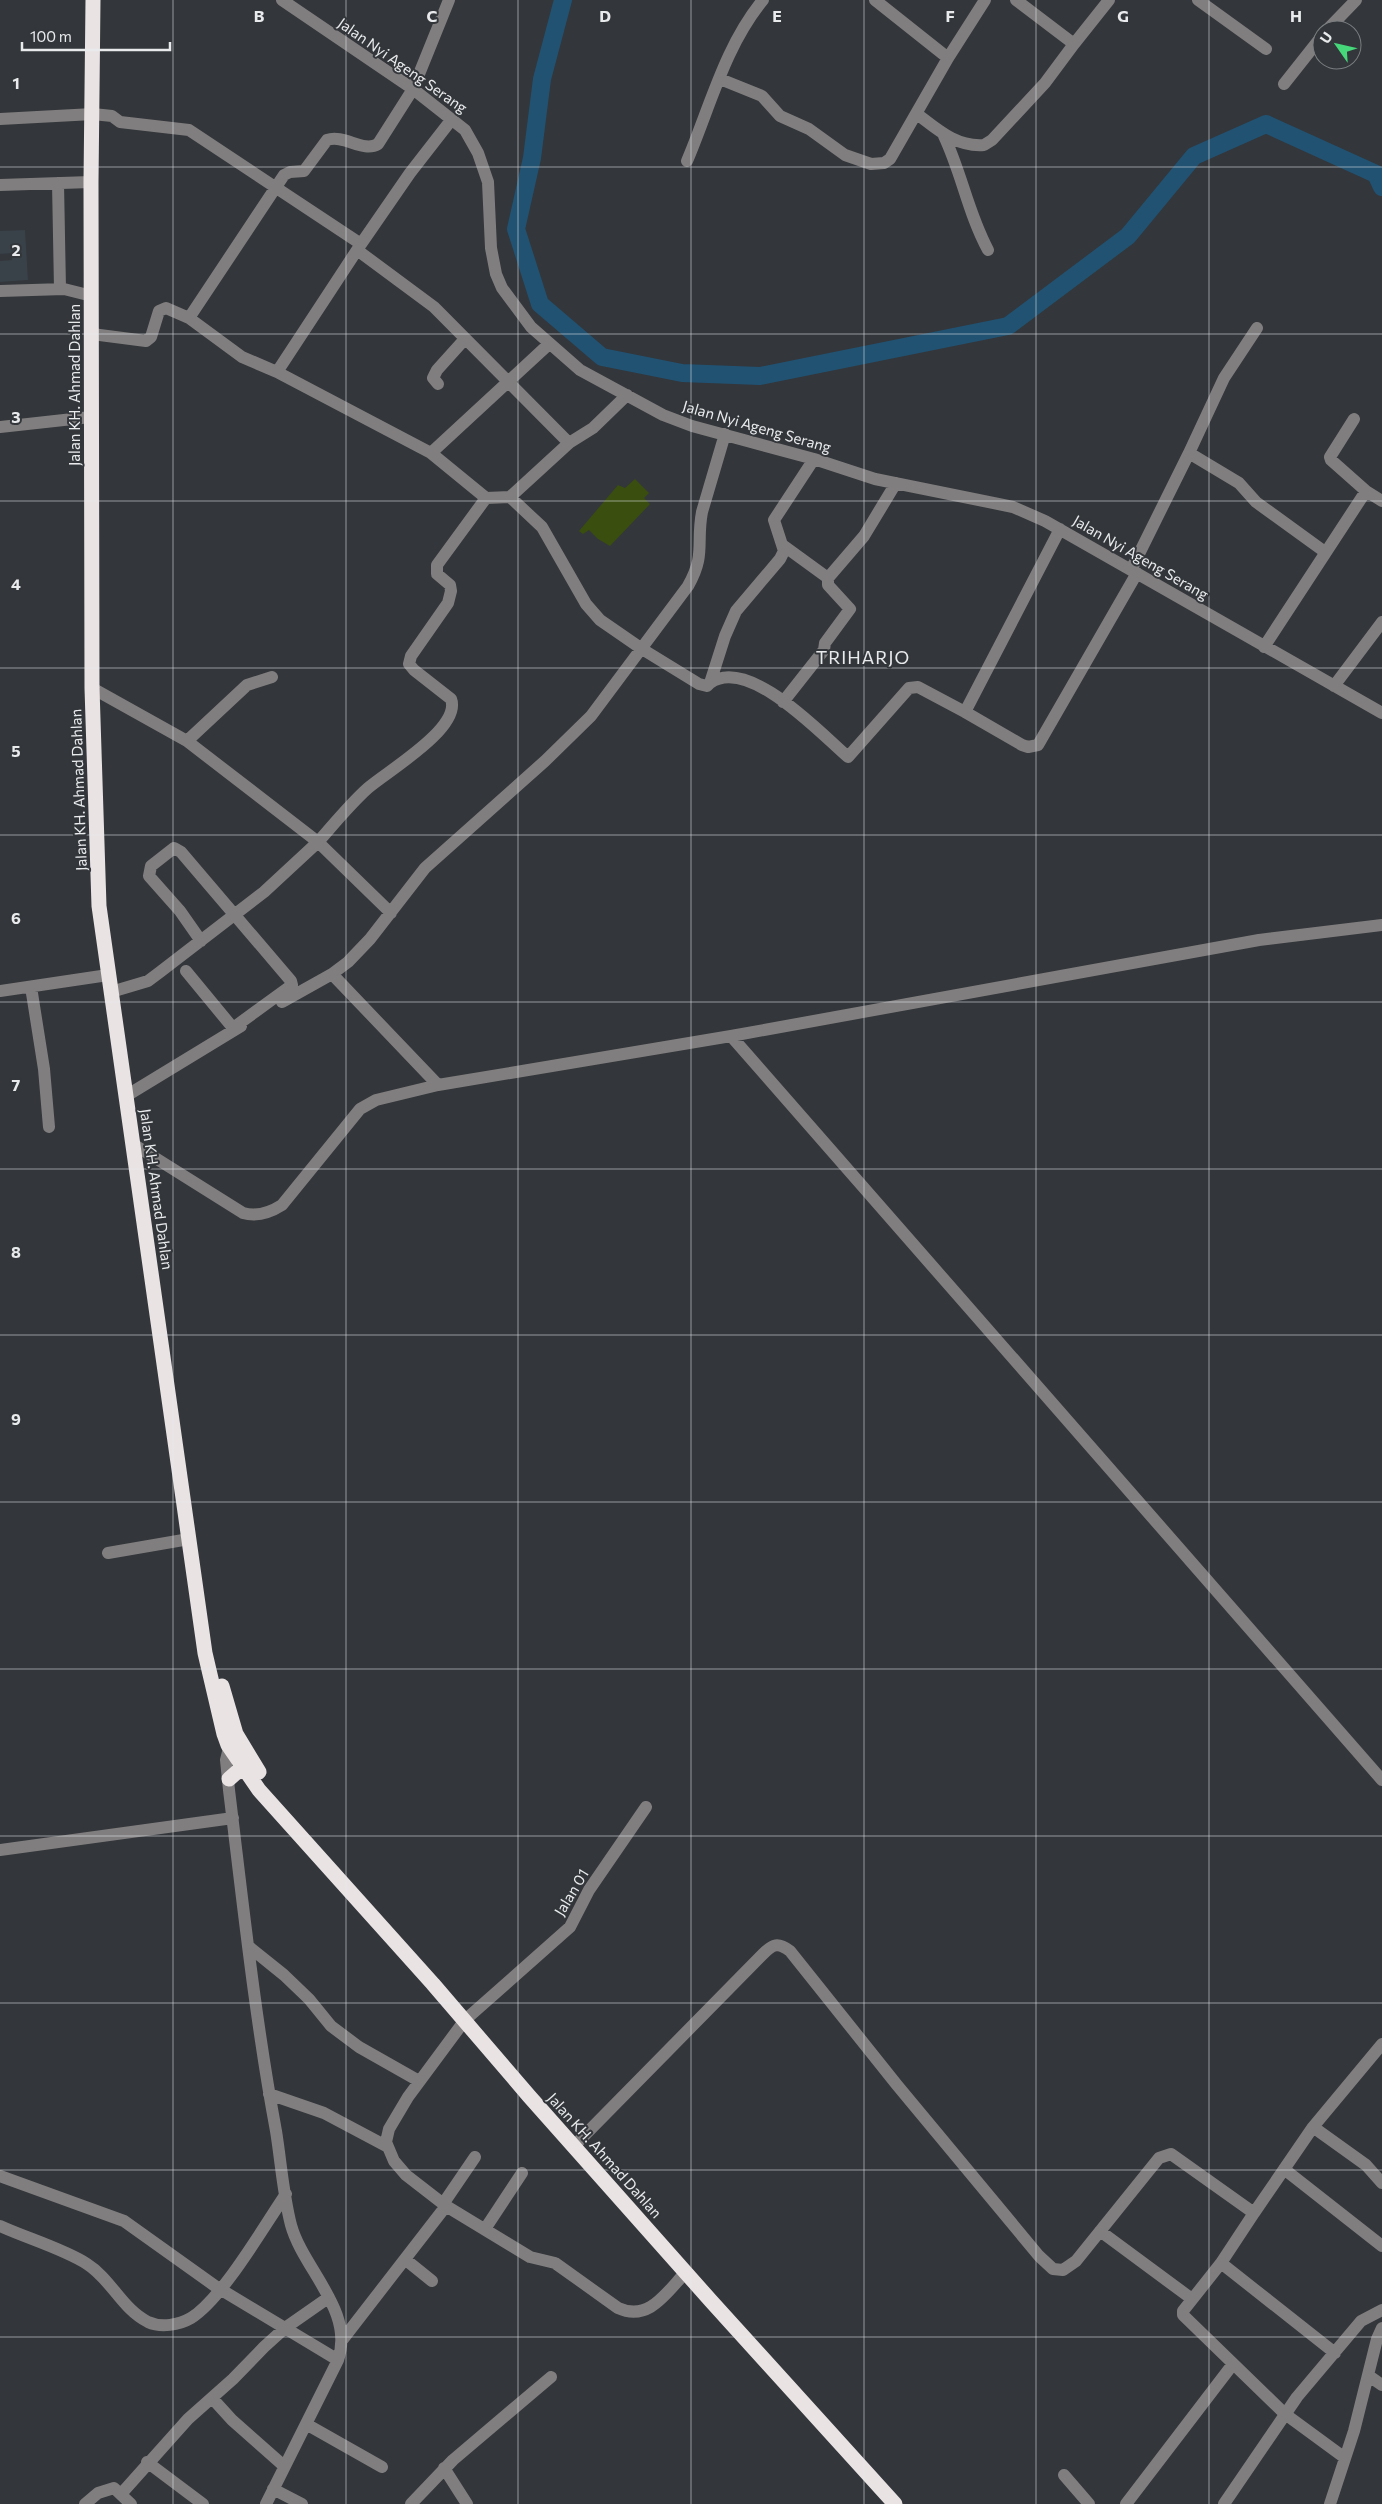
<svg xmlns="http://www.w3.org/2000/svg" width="1382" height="2504" viewBox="0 0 1382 2504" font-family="Commissioner,sans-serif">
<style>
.built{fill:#394149}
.green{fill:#394e0f}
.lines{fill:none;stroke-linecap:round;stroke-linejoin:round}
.river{stroke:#215272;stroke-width:18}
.minor{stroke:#817e7f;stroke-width:12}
.highway{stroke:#eae3e4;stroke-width:15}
.grid{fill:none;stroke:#e8eaec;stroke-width:1;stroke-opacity:0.55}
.labels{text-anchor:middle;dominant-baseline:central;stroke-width:4;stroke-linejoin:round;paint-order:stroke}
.street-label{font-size:15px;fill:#e8eaec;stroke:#33363a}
.quarter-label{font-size:18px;letter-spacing:1px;fill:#e8eaec;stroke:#33363a}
.grid-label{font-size:16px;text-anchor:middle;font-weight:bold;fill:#e8eaec;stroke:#33363a;stroke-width:4;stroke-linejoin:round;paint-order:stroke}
</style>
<rect width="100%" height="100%" fill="#33363a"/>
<path class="built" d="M25 230 28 280 0 282V261L12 260 13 253 0 254V231Z"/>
<path class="green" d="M635 479 649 493 644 498 650 504 610 546 598 539 589 530 583 534 579 531 618 485 625 488Z"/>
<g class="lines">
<path class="river" d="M563 0 542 79 532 158 516 229 540 304 602 357 682 373 760 376 1008 326 1128 236 1194 156 1266 124 1376 174 1382 187"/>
<path class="minor" d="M282 0 413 89 465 130 478 153 488 182 491 248 496 274 502 288 531 327 580 370 663 415 692 426 814 459 875 479 1013 507 1045 521 1382 713
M875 0 948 58
M1198 0 1266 49
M1327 30 1356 0
M1074 44 1109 0
M720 79 762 96 780 116 809 129 845 155 871 164 884 163 890 159 948 58 985 0
M1284 84 1322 36
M917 114C938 130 956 147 984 145L992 140 1045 83 1074 44 1016 0
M0 119 93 114 112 116 120 122 189 130 361 244
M944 136C962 174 968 213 988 250
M687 161C710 107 725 46 763 0
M58 183 60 289
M0 185 91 182
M357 250 434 307 569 443 593 428 627 395
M0 291 64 289 92 296
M189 318 284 175 290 172 304 171 327 140C344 134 363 153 378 144L413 89 449 0
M92 334 146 341 151 337 159 311 166 308 189 318 242 357 277 372 361 244 410 173 452 119
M549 344 431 453 486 498 510 497 569 443
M277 372 431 453
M438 384 433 378 437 370 464 340
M1354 419 1330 457 1331 460 1366 491
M0 427 91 417
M1189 453 1224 378 1257 328
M510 497 542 527 586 604 600 620 642 649 699 684 707 686 710 683 725 636 736 611 780 559 784 551 774 520 814 459
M784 546 828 578
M1131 570 1189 453 1239 483 1256 502 1325 552
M1264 647 1366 491 1382 501
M710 683C749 656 820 733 848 757L909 688 918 687 965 712 1060 529
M1334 686 1382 622
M92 688 187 741 318 842 264 892 160 972 148 981 111 992
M783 702 824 650 825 643 850 609 828 585V578L864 536 896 483
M965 712 1022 745 1028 747 1038 745 1137 573
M187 741 247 685 272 677
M391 913 318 842C334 824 350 804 368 788 386 772 462 728 451 699L414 670 409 664 411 656 448 603 451 591 450 585 437 574V565L486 498
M186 971 233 1028 292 985 291 981 181 852 174 848 151 866 149 876 180 911 201 941
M332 974 348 962 370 939 425 868 545 761 591 716 688 586C706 554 696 544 702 512L725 434
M31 987 44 1069 49 1127
M0 991 108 975
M282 1002 332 974 438 1085
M731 1036 1382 1780
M126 1096 241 1026
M133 1144 243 1213C257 1217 271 1212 282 1205L360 1109 376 1100 438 1085 731 1036 1259 940 1382 925
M108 1553 189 1539
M231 1740 226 1760 229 1790C243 1904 255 2018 276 2131 281 2162 283 2194 291 2225 303 2269 355 2311 338 2360L266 2504
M646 1807 589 1890 570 1927 465 2020 408 2097 389 2129 386 2142 394 2161 406 2175 446 2206 530 2257 555 2263 618 2308C649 2322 666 2293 686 2272
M0 1850 233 1818
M248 1946 284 1975 309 1999 331 2026 359 2047 419 2081
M269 2094 324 2113 388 2147
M1313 2127 1366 2165 1382 2183
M574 2146 763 1954C773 1944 778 1942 790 1951L897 2085 1039 2256 1053 2269 1063 2270 1076 2261 1159 2158 1171 2154 1254 2213 1313 2127 1382 2044
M1284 2169 1382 2246
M0 2176 124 2221 215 2286 338 2360
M443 2204 475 2157
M1254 2213 1221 2263 1183 2311V2315L1285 2414 1345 2458
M0 2226C26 2238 64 2249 87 2264 111 2279 122 2309 148 2322 161 2328 179 2325 191 2318 222 2299 264 2226 286 2194
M485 2229 522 2173
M1100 2231 1192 2299
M406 2260 432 2281
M1221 2263 1335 2353
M343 2339 446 2206
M1369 2376 1382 2385
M212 2398 232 2420 284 2466
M306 2424 382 2467
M147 2462 203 2504
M444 2468 467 2504
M1064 2475 1089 2504
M273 2489 302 2504
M121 2494 188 2419 233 2379 264 2347 285 2328 328 2298
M85 2504 98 2493 114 2488 131 2504
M411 2504 453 2460 551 2377
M1126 2504 1233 2364
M1224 2504 1297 2397 1361 2321 1382 2310
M1330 2504 1354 2431 1377 2339 1382 2328"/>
<path class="highway" d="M93 0 91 182 92 688 99 906 205 1653 224 1734 228 1745 259 1790 433 1984 529 2096 711 2301 895 2504
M222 1686 236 1734 259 1772
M229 1779 237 1772 253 1770"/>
</g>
<path class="grid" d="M173 0V2504M346 0V2504M518 0V2504M691 0V2504M864 0V2504M1036 0V2504M1209 0V2504M0 167H1382M0 334H1382M0 501H1382M0 668H1382M0 835H1382M0 1002H1382M0 1169H1382M0 1335H1382M0 1502H1382M0 1669H1382M0 1836H1382M0 2003H1382M0 2170H1382M0 2337H1382"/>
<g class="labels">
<g class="street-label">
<text transform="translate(403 65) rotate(35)">Jalan Nyi Ageng Serang</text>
<text transform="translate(74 385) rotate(-90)">Jalan KH. Ahmad Dahlan</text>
<text transform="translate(757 426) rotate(16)">Jalan Nyi Ageng Serang</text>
<text transform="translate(1141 557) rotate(30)">Jalan Nyi Ageng Serang</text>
<text transform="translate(78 790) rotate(-92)">Jalan KH. Ahmad Dahlan</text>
<text transform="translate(157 1189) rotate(82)">Jalan KH. Ahmad Dahlan</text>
<text transform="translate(571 1892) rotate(-59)">Jalan 01</text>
<text transform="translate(605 2155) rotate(48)">Jalan KH. Ahmad Dahlan</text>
</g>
<g class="quarter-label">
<text x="863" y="657">TRIHARJO</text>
</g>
</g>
<g class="grid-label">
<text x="259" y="22">B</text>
<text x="432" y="22">C</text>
<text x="605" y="22">D</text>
<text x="777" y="22">E</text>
<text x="950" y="22">F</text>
<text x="1123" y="22">G</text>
<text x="1296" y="22">H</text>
<text x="16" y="89">1</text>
<text x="16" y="256">2</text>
<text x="16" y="423">3</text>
<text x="16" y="590">4</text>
<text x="16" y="757">5</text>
<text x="16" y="924">6</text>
<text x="16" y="1091">7</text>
<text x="16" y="1258">8</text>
<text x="16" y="1425">9</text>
</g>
<g transform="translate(1337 45) rotate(304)"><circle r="24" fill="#33363a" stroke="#7b7e81"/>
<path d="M0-4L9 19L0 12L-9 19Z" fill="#45d77a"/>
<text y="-8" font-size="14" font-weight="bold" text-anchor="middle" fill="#e8eaec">U</text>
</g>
<path d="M22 42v8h148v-8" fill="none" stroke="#e8eaec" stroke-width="2.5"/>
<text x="30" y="42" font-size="15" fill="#e8eaec" stroke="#33363a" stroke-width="4" paint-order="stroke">100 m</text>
</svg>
